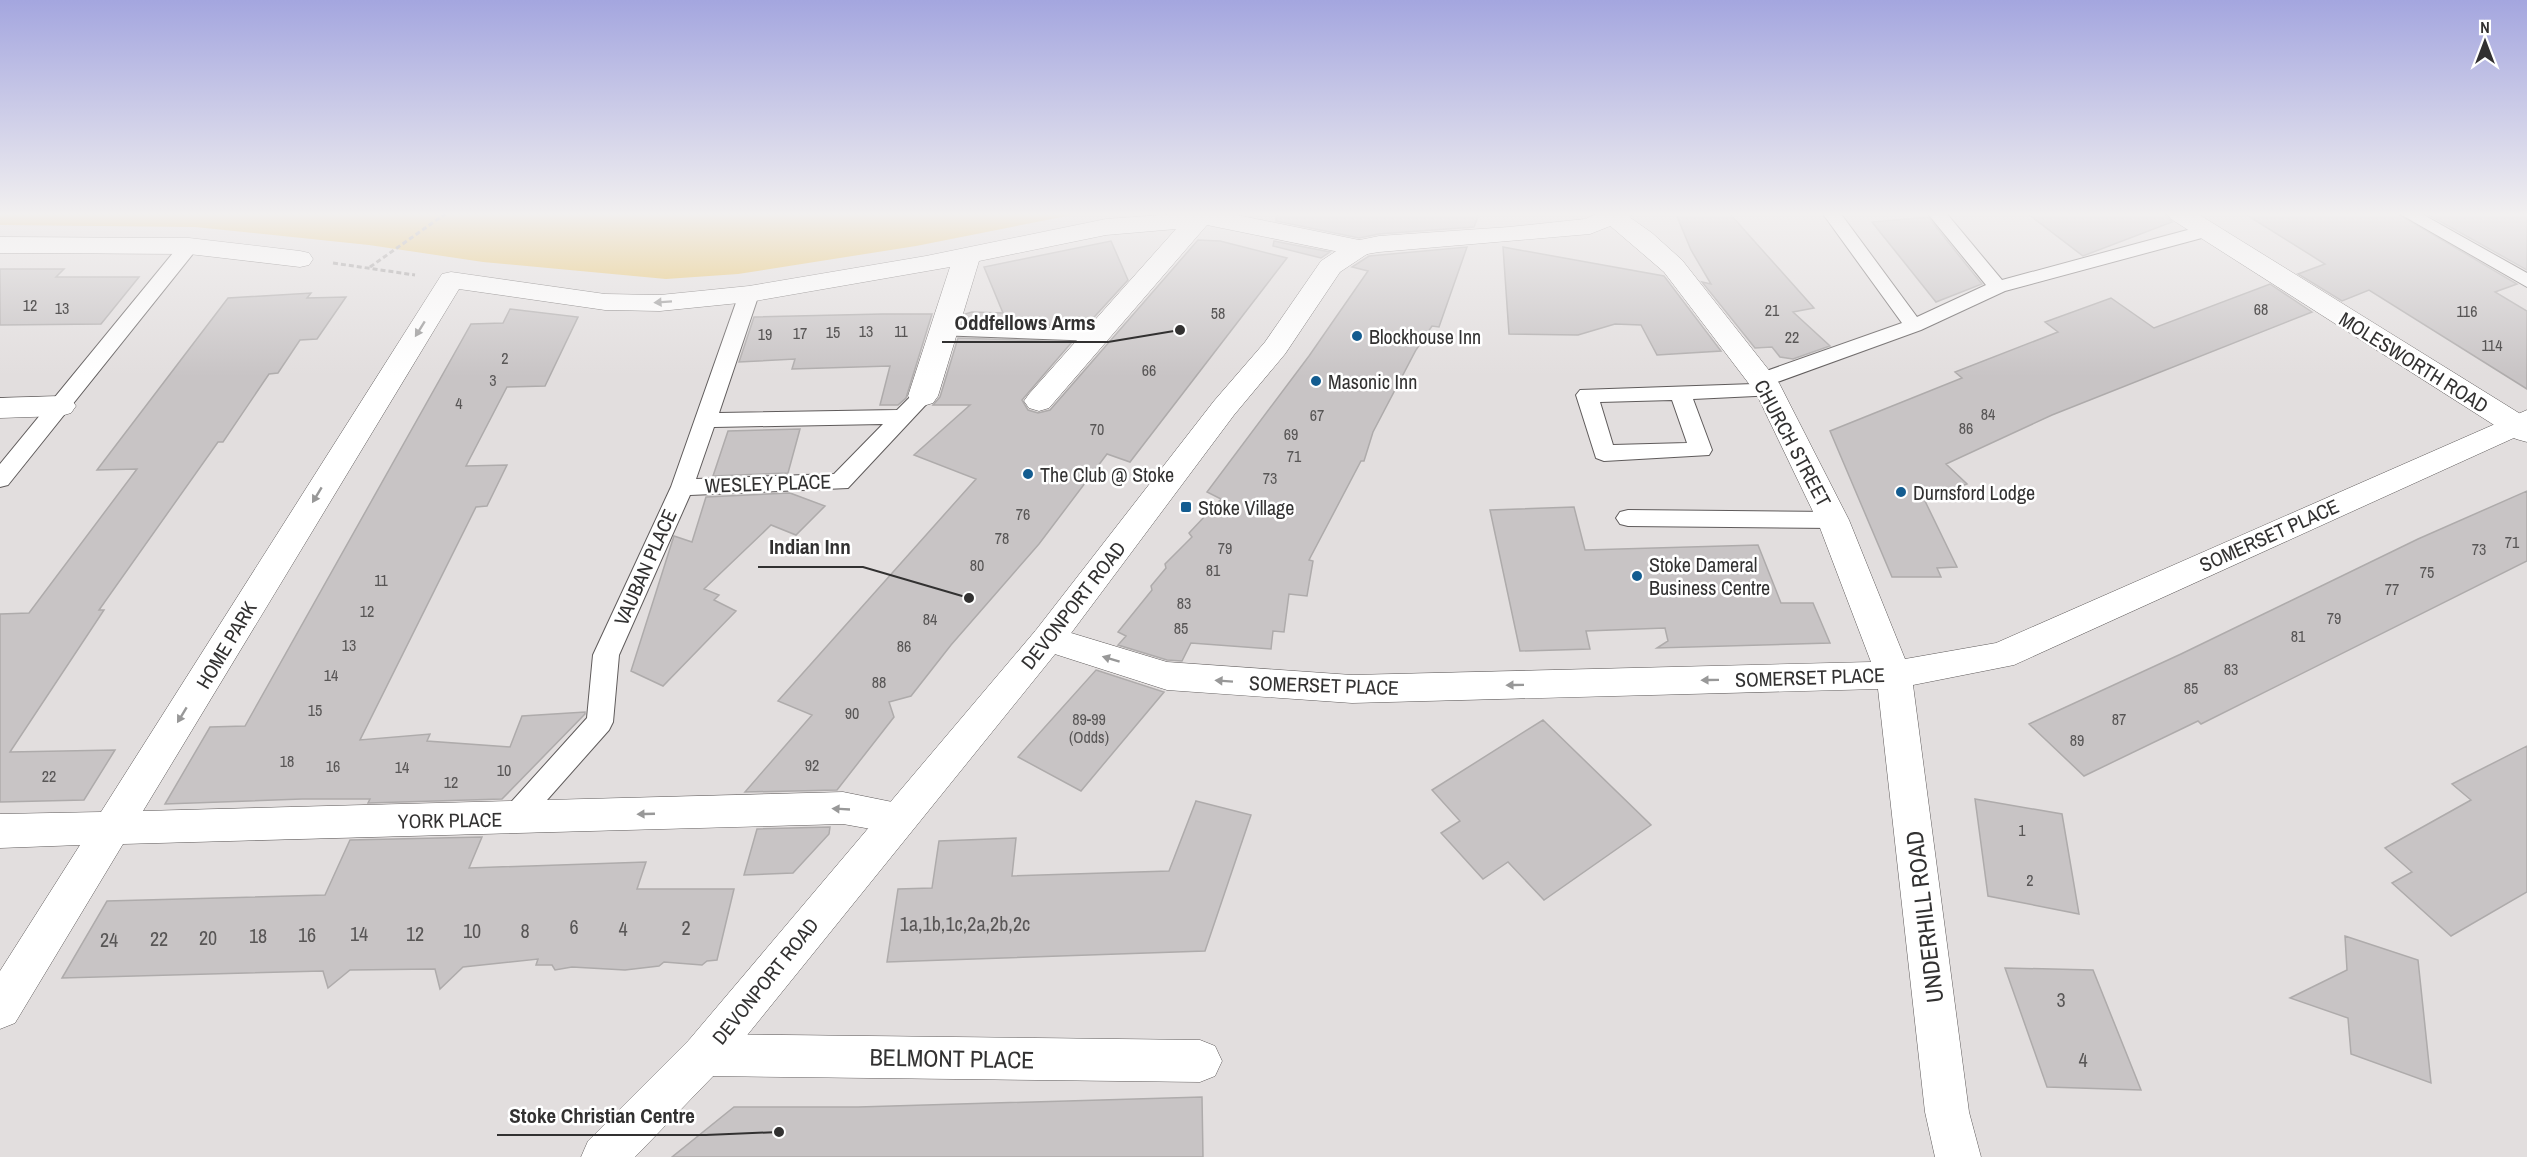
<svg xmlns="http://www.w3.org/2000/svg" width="2527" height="1157" viewBox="0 0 2527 1157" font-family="'Archivo Narrow',sans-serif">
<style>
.green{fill:#e6c164}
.building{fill:#c8c4c5;stroke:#aeabab;stroke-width:1.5}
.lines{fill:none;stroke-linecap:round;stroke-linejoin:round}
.service-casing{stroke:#5f5b5b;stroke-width:2}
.minor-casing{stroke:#5f5b5b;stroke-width:1}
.tertiary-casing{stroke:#5f5b5b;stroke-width:1}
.secondary-casing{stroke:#5f5b5b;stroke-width:1}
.path{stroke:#979494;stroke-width:3;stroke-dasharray:5 3;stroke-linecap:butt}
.service{fill:#fff;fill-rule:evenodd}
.minor{fill:#fff;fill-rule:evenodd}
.tertiary{fill:#fff;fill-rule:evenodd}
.secondary{fill:#fff;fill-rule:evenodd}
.oneway{fill:#989898}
.poi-dot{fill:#135c90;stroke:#fff;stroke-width:2}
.labels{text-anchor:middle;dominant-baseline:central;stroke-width:5;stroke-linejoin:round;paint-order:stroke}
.number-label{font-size:16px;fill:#585656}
.poi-label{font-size:20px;fill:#323131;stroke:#fff;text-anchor:start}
.street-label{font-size:20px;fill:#323131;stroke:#fff}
.near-number-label{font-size:20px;fill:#585656}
.near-street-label{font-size:24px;fill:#323131;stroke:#fff}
.leader{fill:none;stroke:#323131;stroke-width:2}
.callout-dot{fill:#323131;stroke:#fff;stroke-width:2}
.callout-label{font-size:21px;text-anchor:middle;font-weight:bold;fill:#323131;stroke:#fff;stroke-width:5;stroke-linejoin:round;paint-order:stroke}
</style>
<rect width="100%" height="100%" fill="#e2dede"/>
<path class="green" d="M0 214H1077L916 246 738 274 666 279 483 262 369 245 195 227 0 225Z"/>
<path class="building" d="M1277 214H1479L1474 227 1379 234 1359 238 1276 221Z
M1676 214H1730L1814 308 1793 312 1830 346 1793 359 1780 357 1772 347 1755 348 1702 282 1711 284 1691 250Z
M2028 214H2165L2172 222 2083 256Z
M2245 214H2398L2517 284 2495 292 2527 311V389L2369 290 2342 301 2298 274 2325 264Z
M2427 214H2527V270Z
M1928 217 1982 284 1936 302 1872 222Z
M1198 240 1220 241 1287 258 1130 462 1107 454 1039 544 951 645 911 696 889 702 894 717 837 790 745 792 812 715 778 701 976 479 914 455 970 405H933L940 397 958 338 1072 342 1022 400 1028 410 1038 413 1050 410Z
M1111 241 1128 280 1086 326 962 323 965 314 972 312 1003 313 984 267Z
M1274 241 1330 252 1321 258 1273 246Z
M1467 247 1439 327 1432 326 1416 350 1373 432 1364 461H1361L1309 560 1313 561 1307 596 1289 594 1284 632 1273 631 1271 649 1191 643 1182 661 1167 660 1118 645 1126 636 1118 632 1152 590 1151 586 1166 568 1165 564 1192 537 1189 533 1221 499 1207 492 1309 356 1368 271 1352 267 1369 256Z
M1503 247 1664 276 1721 351 1657 355 1641 325 1615 324 1578 335 1509 334Z
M0 269H64L56 277H139L101 324 0 325Z
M2270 284 2312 312 2052 415 1946 464 1967 484 1924 499 1957 567 1937 568 1941 577H1892L1830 431 1962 378 1955 372 2058 332 2045 322 2111 298 2154 328Z
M311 293 307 298 346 297 317 339 300 340 278 373 269 374 223 442H218L99 610H104L10 752 115 750 84 800 0 802V614L29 613 137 469 97 470 228 298Z
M510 309 578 317 545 386 507 387 466 466 507 465 487 506 476 507 360 740 430 734 427 741 510 747 522 716 585 712V714L502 799 368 803 370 799H302L165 804 210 727 245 726 471 324 503 323Z
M882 314H932L906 398 898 405H880L890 366 792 369 795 359 739 362 754 317Z
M800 429 788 473 713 476 728 431Z
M2527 491V561L2201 724 2198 721 2084 776 2029 724 2181 654 2418 539Z
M790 493 825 506 796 535 771 525 704 589 719 595 714 600 736 611 663 686 631 671 672 542 674 536 692 542 706 497Z
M1574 507 1585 550 1758 545 1781 603H1813L1830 643 1657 648 1668 641 1665 628 1586 631 1590 649 1520 651 1490 510Z
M1096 670 1164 692 1081 791 1018 757Z
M1543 720 1651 825 1544 900 1508 862 1483 879 1441 833 1460 821 1432 790Z
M2527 746V892L2451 936 2392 883 2412 872 2385 848 2471 800 2452 784Z
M1975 799 2062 814 2079 914 1988 896Z
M1196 801 1251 815 1205 951 887 962 898 889 932 888 939 841 1016 838 1012 876 1169 871Z
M830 827 829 834 793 873 744 875 757 829Z
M482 837 469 868 646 862 637 889H734L717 960 707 961 702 965 664 962 659 966 625 970 572 967 555 970 552 965H536L538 959 463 967 440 989 435 969 350 970 328 988 323 971 62 978 107 901 325 895 350 840Z
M2345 936 2418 960 2431 1083 2351 1054 2348 1018 2290 998 2347 970Z
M2005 968 2093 970 2141 1090 2047 1087Z
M1202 1097 1203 1157H672L734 1107H858Z"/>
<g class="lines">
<defs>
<path id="service" d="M1823 214H1841L1917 317 1986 285 1928 214H1947L2002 280 2206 225 2215 231 2213 235 2005 291 1921 330 1772 384 1780 390 1776 395 1693 399 1712 450 1709 455 1604 461 1596 458 1576 395 1580 390 1754 384 1752 380 1755 375 1902 323ZM1672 400 1687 443 1613 445 1600 402Z
M2400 214H2422L2527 273V287Z
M189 240 196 242 198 246 196 250 8 485 0 487V464L182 242Z
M749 288 756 290 759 294 719 413 897 410 916 391H930L934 396 848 488 690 495 619 655 613 722 609 730 524 826 514 830 504 826 500 818 504 810 587 718 593 655 671 487 739 294 742 290ZM883 424 834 474 696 479 714 427Z
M943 325 1097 329 1104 331 1107 335 1104 339 1097 341 936 335 933 331 936 327Z
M1628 510 1833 512 1841 514 1845 520 1841 526 1833 528 1628 526 1620 524 1616 518 1620 512Z"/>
<path id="minor" d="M1176 214H1232L1359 240 1368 242 1372 248 1368 254 1359 256 1207 225 1049 408 1039 411 1029 408 1024 401 1029 394 1176 229 1106 235 979 261 938 396 933 403 923 406 913 403 908 396 950 267 749 302 660 311 605 310 459 289 143 811 843 792 912 806 918 818 912 830 899 834 843 824 123 844 15 1023 0 1029V971L80 845 0 848V814L101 812 442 274 451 272 605 294 660 295 749 286 926 256 1106 219Z
M1604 214H1625L1652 233 1682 260 1779 383 1849 520 1905 659 1996 643 2527 410V432L2014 665 1913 685 1969 1112 1981 1157H1935L1925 1112 1878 689 1352 703 1167 690 1036 648 1031 639 1036 630 1048 626 1167 662 1352 675 1871 662 1817 520 1756 393 1664 272 1601 218Z
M0 237 189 238 300 251 309 253 313 259 309 265 300 267 189 254 0 253Z
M61 396 71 399 76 406 71 413 61 416 0 418V398Z
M704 1034 1200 1040 1215 1046 1222 1061 1215 1076 1200 1082 704 1076 689 1070 682 1055 689 1040Z"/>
<path id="tertiary" d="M2167 214H2198L2527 418V442L2516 439 2171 219Z"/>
<path id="secondary" d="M1597 214H1632L1628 219 1590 234 1379 252 1367 254 1340 272 1285 354 1234 415 1060 648 719 1070 635 1157H581L588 1141 689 1040 1036 630 1214 401 1265 342 1321 261 1350 242 1379 236 1509 227 1585 219Z"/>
</defs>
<use href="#service" class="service-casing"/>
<use href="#minor" class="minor-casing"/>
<use href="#tertiary" class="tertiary-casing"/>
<use href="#secondary" class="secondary-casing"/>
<path class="path" d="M333 263 415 275
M370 267 445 214"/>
<use href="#service" class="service"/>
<use href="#minor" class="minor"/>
<use href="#tertiary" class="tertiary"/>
<use href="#secondary" class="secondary"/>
</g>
<defs><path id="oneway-solid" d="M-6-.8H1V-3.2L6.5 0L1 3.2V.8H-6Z" transform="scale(1.5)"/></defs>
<g class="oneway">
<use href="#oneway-solid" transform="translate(663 302) rotate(176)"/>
<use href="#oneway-solid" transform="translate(420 329) rotate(122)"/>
<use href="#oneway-solid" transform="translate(317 495) rotate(121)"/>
<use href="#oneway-solid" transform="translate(1111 659) rotate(-163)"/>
<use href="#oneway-solid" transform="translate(1710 680) rotate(179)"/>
<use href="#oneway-solid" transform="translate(1224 681) rotate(-176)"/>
<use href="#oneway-solid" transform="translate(1515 685) rotate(179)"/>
<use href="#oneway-solid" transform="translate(182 715) rotate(121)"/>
<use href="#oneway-solid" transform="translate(841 809) rotate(-177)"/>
<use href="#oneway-solid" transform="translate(646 814) rotate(178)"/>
</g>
<linearGradient id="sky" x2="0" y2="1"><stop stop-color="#a4a6df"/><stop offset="0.57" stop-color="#f2f0f0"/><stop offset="1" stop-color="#f2f0f0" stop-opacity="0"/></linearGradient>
<rect width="2527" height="376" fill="url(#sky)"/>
<g class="poi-dot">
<circle cx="1357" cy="336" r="6"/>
<circle cx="1316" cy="381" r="6"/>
<circle cx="1028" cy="474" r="6"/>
<circle cx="1901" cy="492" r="6"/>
<rect x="1180" y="501" width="12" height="12" rx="3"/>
<circle cx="1637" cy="576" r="6"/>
</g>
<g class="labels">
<g class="number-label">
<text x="30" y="305">12</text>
<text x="62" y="308">13</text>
<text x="2261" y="309">68</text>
<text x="1772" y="310">21</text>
<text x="2467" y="311">116</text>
<text x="1218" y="313">58</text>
<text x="866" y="331">13</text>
<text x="901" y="331">11</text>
<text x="833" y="332">15</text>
<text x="800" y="333">17</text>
<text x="765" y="334">19</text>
<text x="1792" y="337">22</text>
<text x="2492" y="345">114</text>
<text x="505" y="358">2</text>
<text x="1149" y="370">66</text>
<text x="493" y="380">3</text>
<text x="459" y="403">4</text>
<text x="1988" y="414">84</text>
<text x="1317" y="415">67</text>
<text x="1966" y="428">86</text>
<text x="1097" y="429">70</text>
<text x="1291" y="434">69</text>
<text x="1294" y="456">71</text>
<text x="1270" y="478">73</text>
<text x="1023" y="514">76</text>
<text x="1002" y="538">78</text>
<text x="2512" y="542">71</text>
<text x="1225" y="548">79</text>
<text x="2479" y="549">73</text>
<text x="977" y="565">80</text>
<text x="1213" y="570">81</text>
<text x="2427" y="572">75</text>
<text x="381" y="580">11</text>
<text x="2392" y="589">77</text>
<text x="1184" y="603">83</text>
<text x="367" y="611">12</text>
<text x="2334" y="618">79</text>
<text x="930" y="619">84</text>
<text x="1181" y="628">85</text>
<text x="2298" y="636">81</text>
<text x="349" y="645">13</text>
<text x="904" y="646">86</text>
<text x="2231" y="669">83</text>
<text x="331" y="675">14</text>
<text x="879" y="682">88</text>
<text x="2191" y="688">85</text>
<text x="315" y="710">15</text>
<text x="852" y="713">90</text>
<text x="1089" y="719">89-99<tspan x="1089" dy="18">(Odds)</tspan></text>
<text x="2119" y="719">87</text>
<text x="2077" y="740">89</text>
<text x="287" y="761">18</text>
<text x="812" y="765">92</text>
<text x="333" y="766">16</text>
<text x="402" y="767">14</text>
<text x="504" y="770">10</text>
<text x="49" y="776">22</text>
<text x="451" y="782">12</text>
<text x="2022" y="830">1</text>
<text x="2030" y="880">2</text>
</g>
<g class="poi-label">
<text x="1369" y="336">Blockhouse Inn</text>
<text x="1328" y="381">Masonic Inn</text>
<text x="1040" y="474">The Club @ Stoke</text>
<text x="1913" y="492">Durnsford Lodge</text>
<text x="1198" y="507">Stoke Village</text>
<text x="1649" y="564">Stoke Dameral<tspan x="1649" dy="23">Business Centre</tspan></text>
</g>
<g class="street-label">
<text transform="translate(2414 362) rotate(32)">MOLESWORTH ROAD</text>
<text transform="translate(1793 443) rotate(62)">CHURCH STREET</text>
<text transform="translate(768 483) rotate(-2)">WESLEY PLACE</text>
<text transform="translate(2269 535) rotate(-24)">SOMERSET PLACE</text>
<text transform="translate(645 567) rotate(-66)">VAUBAN PLACE</text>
<text transform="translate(1073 605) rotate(-52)">DEVONPORT ROAD</text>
<text transform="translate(226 645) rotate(-59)">HOME PARK</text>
<text transform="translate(1810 677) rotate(-2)">SOMERSET PLACE</text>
<text transform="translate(1324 685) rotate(2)">SOMERSET PLACE</text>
<text transform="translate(450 820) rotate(-1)">YORK PLACE</text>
<text transform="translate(765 981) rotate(-51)">DEVONPORT ROAD</text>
</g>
<g class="near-number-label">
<text x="965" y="923">1a,1b,1c,2a,2b,2c</text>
<text x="574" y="926">6</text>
<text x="686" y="927">2</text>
<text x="623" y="928">4</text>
<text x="472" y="930">10</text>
<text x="525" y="930">8</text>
<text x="359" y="933">14</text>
<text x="415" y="933">12</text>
<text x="307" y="934">16</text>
<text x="258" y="935">18</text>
<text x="208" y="937">20</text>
<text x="159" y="938">22</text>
<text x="109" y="939">24</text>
<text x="2061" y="999">3</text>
<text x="2083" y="1059">4</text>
</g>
<g class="near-street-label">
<text transform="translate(1924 917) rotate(-97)">UNDERHILL ROAD</text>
<text transform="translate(952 1058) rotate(1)">BELMONT PLACE</text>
</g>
</g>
<path class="leader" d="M1180 330L1108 342H942M969 598L863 567H758M779 1132L706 1135H497"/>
<g class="callout-dot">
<circle cx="1180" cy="330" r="6"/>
<circle cx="969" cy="598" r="6"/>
<circle cx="779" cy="1132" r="6"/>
</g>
<g class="callout-label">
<text x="1025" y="330">Oddfellows Arms</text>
<text x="810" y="554">Indian Inn</text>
<text x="602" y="1123">Stoke Christian Centre</text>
</g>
<g transform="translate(2485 42)" stroke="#ffffff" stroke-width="4.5" paint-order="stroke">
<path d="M0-4.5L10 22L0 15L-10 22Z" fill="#323131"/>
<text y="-9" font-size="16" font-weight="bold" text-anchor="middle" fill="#323131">N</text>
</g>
</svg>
